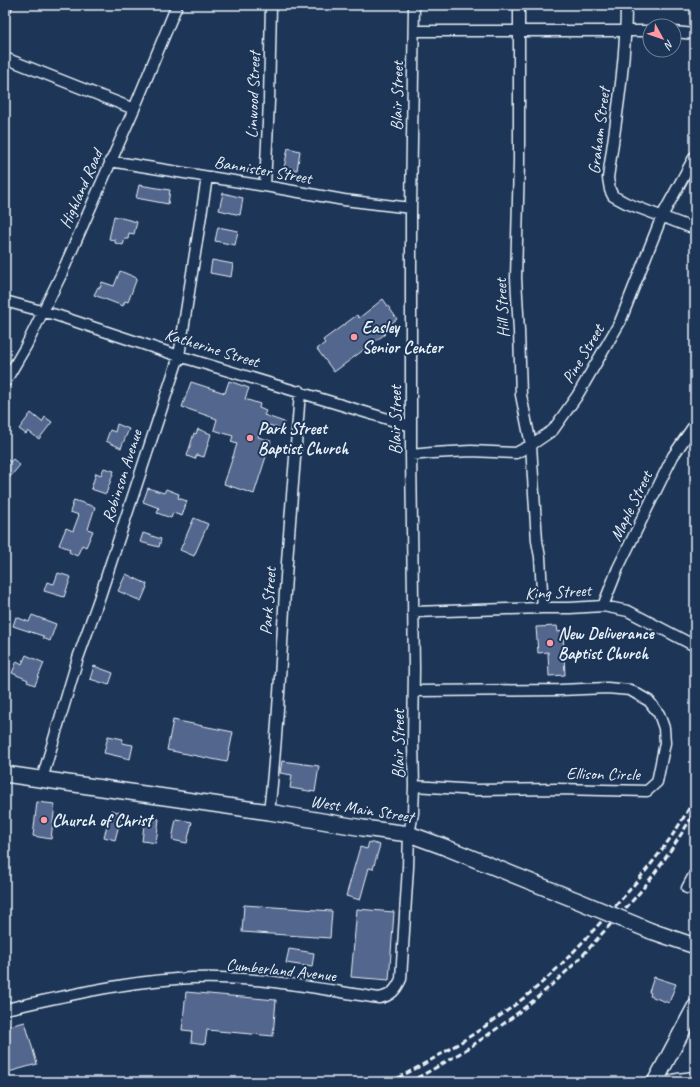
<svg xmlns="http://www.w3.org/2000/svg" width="700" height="1087" viewBox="0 0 700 1087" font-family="Caveat,sans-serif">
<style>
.building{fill:#53668d;stroke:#e8f1f8}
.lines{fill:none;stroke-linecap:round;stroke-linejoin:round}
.street-casing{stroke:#e8f1f8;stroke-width:13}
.secondary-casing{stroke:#e8f1f8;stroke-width:18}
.street{stroke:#1d3557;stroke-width:10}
.secondary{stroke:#1d3557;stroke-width:15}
.rail{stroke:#e8f1f8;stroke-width:3;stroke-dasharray:6 3;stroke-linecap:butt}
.secondary-bridge-casing{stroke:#e8f1f8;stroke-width:18;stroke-linecap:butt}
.secondary-bridge{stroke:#1d3557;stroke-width:15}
.poi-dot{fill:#ff9aa2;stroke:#1d3557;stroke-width:1.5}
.labels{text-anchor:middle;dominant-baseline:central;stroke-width:4;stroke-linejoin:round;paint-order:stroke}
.street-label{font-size:17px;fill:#e8f1f8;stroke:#1d3557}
.poi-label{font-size:17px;font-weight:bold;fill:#e8f1f8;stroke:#1d3557;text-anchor:start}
</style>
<rect width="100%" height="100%" fill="#1d3557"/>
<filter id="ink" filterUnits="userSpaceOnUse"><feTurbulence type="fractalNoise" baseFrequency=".025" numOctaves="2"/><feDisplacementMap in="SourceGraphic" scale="8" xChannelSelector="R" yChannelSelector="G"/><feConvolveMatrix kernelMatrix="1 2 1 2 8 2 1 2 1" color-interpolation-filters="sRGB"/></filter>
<g filter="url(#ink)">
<path class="building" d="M288 148 300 151 297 170 284 168Z
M139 185 170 190 168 204 136 198Z
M223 193 243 198 240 215 219 210Z
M114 216 137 222 134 234 129 233 128 239H125L123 245 115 243V240L109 239Z
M218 227 238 231 235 245 215 241Z
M212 260 233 264 231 277 210 273Z
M120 271 137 278 128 302 125 301 123 306 94 295 98 287 100 288 102 282 114 286Z
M383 299 397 319 382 330 385 334 334 372 317 349 325 343 323 340 357 315 359 318Z
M229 381 249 388 245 399 260 404 259 408 266 411 264 415 284 422 282 429 262 423 258 437 271 441 254 494 224 484 237 444 231 442 233 436 214 430 217 419 182 407 191 382 225 393Z
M31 413 42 422 45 417 52 422 39 439 28 431 26 434 19 429Z
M117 424 129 429 121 448 106 441 110 430 115 432Z
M198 429 211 434 204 457 197 455 195 459 187 456 194 433 196 434Z
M5 457 10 462 13 459 20 465 5 483Z
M104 468 114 471 106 494 91 489 96 473 101 475Z
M148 488 164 493 166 489 179 494 178 498 187 501 182 516 173 513 171 518 157 513 159 508 143 502Z
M74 500 95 507 88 529 93 531 86 547 82 545 77 556 69 552 70 549 59 545 66 528 73 531 79 515 70 512Z
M194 518 208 524 194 556 180 550Z
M143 533 161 539 159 547 140 542Z
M58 573 71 577 64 597 44 591 47 582 54 584Z
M126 574 147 584 146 586 147 587 141 601 118 591Z
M32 615 56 624 50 641 43 638V636L13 626 16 617 29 622Z
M557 626 558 632 563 631 565 675 549 676 548 652 538 653 536 627Z
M26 655 44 663 35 685 27 682 28 680 12 673 17 661 22 664Z
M94 666 113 673 109 685 90 679Z
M173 720 233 732 227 762 167 750Z
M108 736 123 739 122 743 133 745 130 759 104 753Z
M282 761 319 766 315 792 290 788 292 775 280 773Z
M37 802 55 804 51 839 33 836Z
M111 810 122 813 115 840 104 837Z
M145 817 159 819 156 843 142 841Z
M176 819 192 822 187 843 172 840Z
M369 842 380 845 373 869 369 868 360 900 346 896 360 847 367 849Z
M244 905 332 911 330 938 242 932Z
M357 909 394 912 389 980 351 977Z
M289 949 314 953 312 967 286 963Z
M654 977 676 984 669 1003 650 996 651 993 649 992Z
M186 992 276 1000 273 1036 207 1030 205 1044 191 1042 192 1031 182 1030Z
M25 1022 37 1064 5 1073V1027Z"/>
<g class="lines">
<defs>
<path id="street" d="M519 5V162L516 278 519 331 521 395 531 445 537 541 540 557 543 608
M626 5C626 63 616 120 608 178L610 190 613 196 626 203 695 229
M5 10 7 5
M414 31H650
M674 32 695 34
M5 58 134 109
M110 161 265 186 344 200 411 208
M265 186 269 101 271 5
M5 301 56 315 179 356 411 426
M5 382 26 346 61 275 134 109 177 5
M411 455 432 453 471 451 516 453 531 445 553 430 577 396 620 322 662 216 695 156
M603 606 618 568 673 456 695 424
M413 612 543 608H570L603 606 628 611 695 646
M414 691 560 690 607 688 630 690 649 701 659 714 664 728 665 743 657 782 647 791 557 789 476 790 414 786
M42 779 78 658 98 602 179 356 207 177
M269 812C277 745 280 677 284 609 288 537 295 464 300 391
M687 888 695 873
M5 1009C61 997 118 983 176 979 244 973 312 988 379 998 391 996 396 990 401 979L408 867 409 834 413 813 414 786 413 742 414 668 411 455V208L414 5
M666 1082 677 1079 695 1077"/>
<path id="secondary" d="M5 774 269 812 363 828 409 834 442 846 576 900
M651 931 695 946
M655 1082 695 1007"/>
</defs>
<use href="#street" class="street-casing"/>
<use href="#secondary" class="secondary-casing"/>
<use href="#street" class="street"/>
<use href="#secondary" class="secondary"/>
<path class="rail" d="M390 1082C441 1056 492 1025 536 988 559 968 579 946 600 923 623 898 646 872 666 844 677 830 686 813 695 798
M409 1082C468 1052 523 1013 570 968 584 955 596 940 609 926 621 913 633 901 644 887 663 863 679 838 695 812"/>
<defs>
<path id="secondary-bridge" d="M576 900 651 931"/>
</defs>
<use href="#secondary-bridge" class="secondary-bridge-casing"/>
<use href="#secondary-bridge" class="secondary-bridge"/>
</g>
</g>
<g class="poi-dot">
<circle cx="354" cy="337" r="4"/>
<circle cx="250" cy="438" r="4"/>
<circle cx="550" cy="643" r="4"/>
<circle cx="44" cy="820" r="4"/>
</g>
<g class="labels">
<g class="street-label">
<text transform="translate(253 95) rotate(-88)">Linwood Street</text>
<text transform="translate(397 96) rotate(-89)">Blair Street</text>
<text transform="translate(599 131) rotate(-83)">Graham Street</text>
<text transform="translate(263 170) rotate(10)">Bannister Street</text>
<text transform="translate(81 189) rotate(-66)">Highland Road</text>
<text transform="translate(502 308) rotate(-93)">Hill Street</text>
<text transform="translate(212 348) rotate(17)">Katherine Street</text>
<text transform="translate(583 354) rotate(-59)">Pine Street</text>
<text transform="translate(395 420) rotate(-90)">Blair Street</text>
<text transform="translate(122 476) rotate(-72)">Robinson Avenue</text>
<text transform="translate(631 506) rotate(-64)">Maple Street</text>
<text transform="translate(558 592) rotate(-3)">King Street</text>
<text transform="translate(268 601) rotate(-86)">Park Street</text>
<text transform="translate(398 744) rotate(-90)">Blair Street</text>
<text transform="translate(603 774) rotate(1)">Ellison Circle</text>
<text transform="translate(362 809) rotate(9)">West Main Street</text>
<text transform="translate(281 970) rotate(6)">Cumberland Avenue</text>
</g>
<g class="poi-label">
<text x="362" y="327">Easley<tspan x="362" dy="20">Senior Center</tspan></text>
<text x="258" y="428">Park Street<tspan x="258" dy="20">Baptist Church</tspan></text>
<text x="558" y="633">New Deliverance<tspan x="558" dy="20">Baptist Church</tspan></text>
<text x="52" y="820">Church of Christ</text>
</g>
</g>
<rect width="700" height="1087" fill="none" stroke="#1d3557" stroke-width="20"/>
<rect x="10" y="10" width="680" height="1067" fill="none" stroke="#e8f1f8" stroke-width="1.5" filter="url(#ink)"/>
<g transform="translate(662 38) rotate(130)"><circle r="19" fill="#1d3557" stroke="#6e8097"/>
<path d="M0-3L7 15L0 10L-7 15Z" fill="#ff9aa2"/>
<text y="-6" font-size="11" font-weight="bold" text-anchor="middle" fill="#e8f1f8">N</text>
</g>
</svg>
